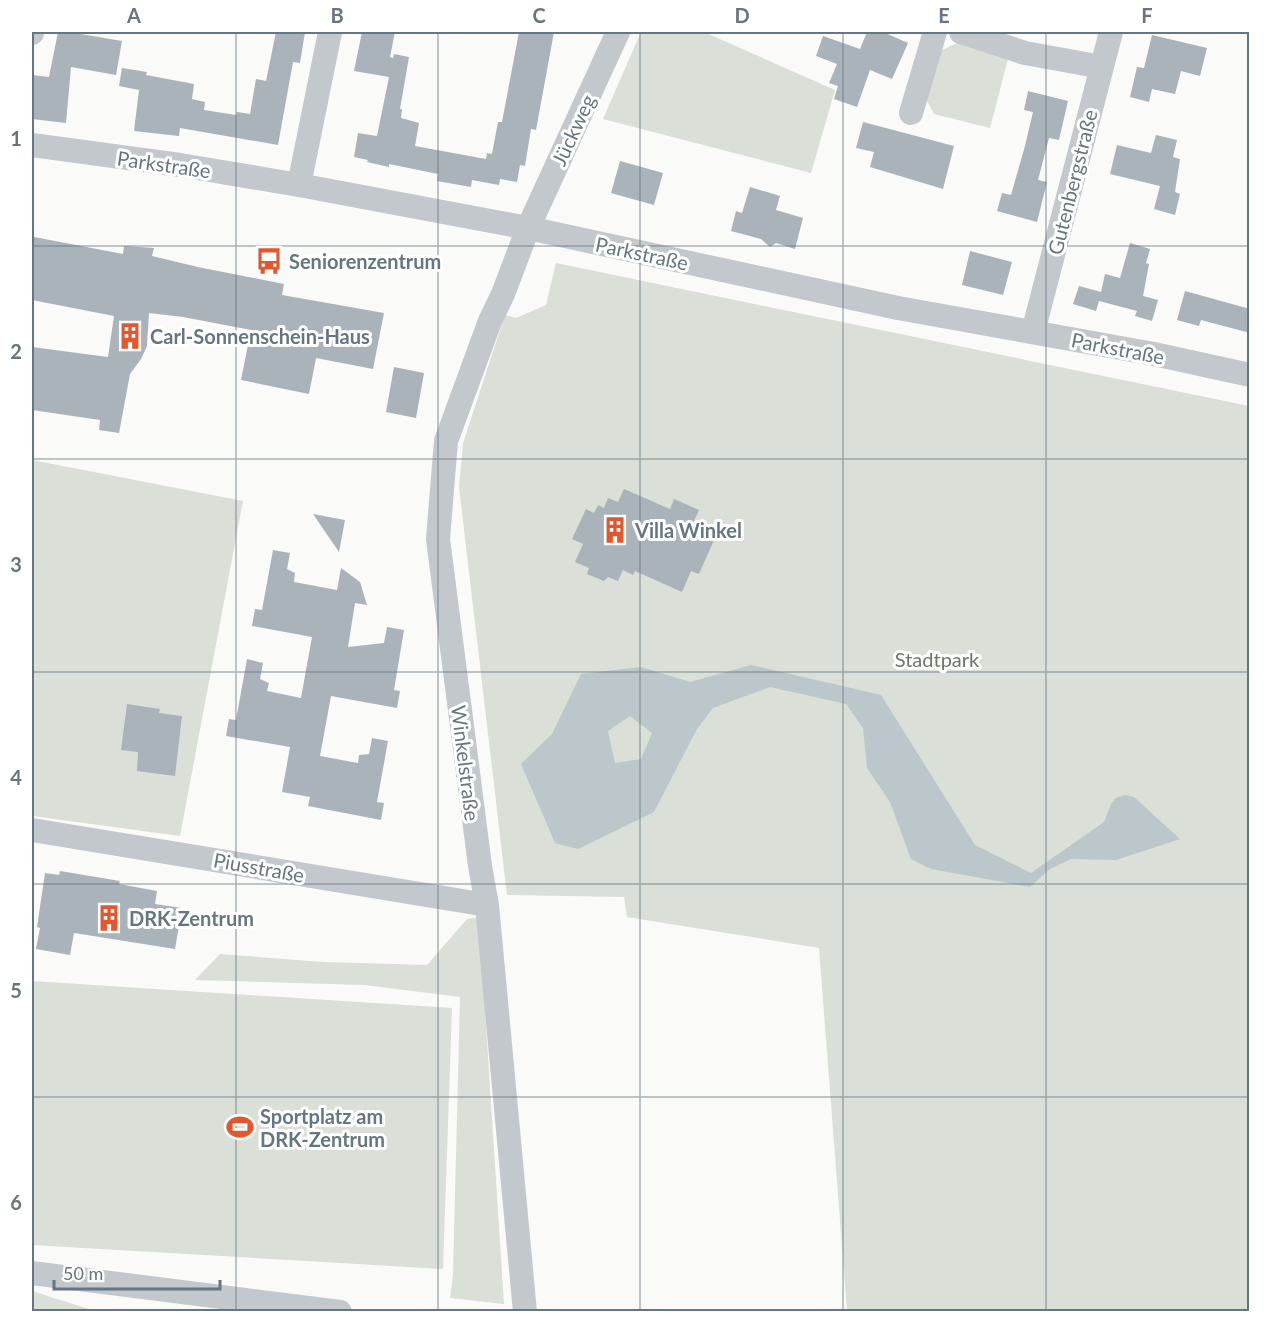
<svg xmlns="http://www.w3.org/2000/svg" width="1281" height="1343" viewBox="0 0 1281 1343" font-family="Lato,sans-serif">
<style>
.green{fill:#dadfd7}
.water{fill:#bbc7cb;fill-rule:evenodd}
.building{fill:#aab3b9}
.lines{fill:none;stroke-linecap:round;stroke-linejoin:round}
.street{stroke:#c3c8cc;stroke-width:24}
.grid{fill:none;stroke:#657683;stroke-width:1.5;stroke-opacity:0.55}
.labels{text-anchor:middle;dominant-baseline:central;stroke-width:6;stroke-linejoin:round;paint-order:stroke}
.street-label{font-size:20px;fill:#657683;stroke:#fff}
.poi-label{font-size:20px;font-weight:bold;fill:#657683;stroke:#fff;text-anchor:start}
.park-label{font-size:20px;fill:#687a64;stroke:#fff}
.neatline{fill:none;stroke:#657683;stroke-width:2}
.grid-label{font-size:20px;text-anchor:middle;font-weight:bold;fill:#657683}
</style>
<rect width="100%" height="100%" fill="#fafaf8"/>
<path class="green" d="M641 32H704L835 90 811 173 603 119Z
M957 43 1008 59 990 128 934 114 924 95 936 53Z
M556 263 1249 406V1311H847L819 948 627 917 624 897 507 895 459 487 463 443 505 315 516 318 546 305Z
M32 460 243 501 180 836 32 816Z
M479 917 504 1304 450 1298 453 1275 460 997 365 985 195 980 220 954 323 962 427 965 467 919Z
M32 981 452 1008 443 1269 32 1245Z
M32 1291 95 1311H32Z"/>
<path class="water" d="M751 665 881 695 975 845 1031 873 1104 822 1111 804 1116 798 1125 795 1134 797 1180 839 1116 860 1071 859 1050 869 1030 887 931 869 911 859 890 802 867 768 863 728 846 704 770 687 713 708 697 729 654 812 578 849 555 843 521 764 552 734 581 674 641 667 690 682ZM630 716 652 733 641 759 615 763 608 731Z"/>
<path class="building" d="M58 32H69L122 41 116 75 71 67 66 123 32 119V75L49 77Z
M276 32H305L300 63 293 62 278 145 180 128 179 136 134 131 139 90 119 86 122 68 147 72 146 75 194 84 192 99 205 102 204 110 236 115 237 112 250 114 256 79 266 81Z
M362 32H395L390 57 393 58 394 54 409 57 400 109H402L401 118 419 123 415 146 486 159 487 153 492 154 498 122H502L519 32H554L536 130 531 129 525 166 520 165 517 182 500 179 499 185 472 180 471 187 437 181 438 174 389 164V167L367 162 368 160 354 157 358 133 377 136 389 77 354 71Z
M867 32H883L879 41 883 32 908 43 892 79 870 70 857 107 834 99 838 86 829 83 837 64 816 56 823 36 860 49Z
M1152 35 1207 48 1200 76 1181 71 1175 94 1152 89 1149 102 1130 97 1137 67 1144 68Z
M1028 91 1068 101 1059 140 1049 138 1038 180 1047 182 1037 222 997 211 1002 193 1011 195 1025 146 1033 112 1024 110Z
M863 122 954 146 943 189 870 167 874 152 856 148Z
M1156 135 1177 140 1173 157 1180 159 1175 192 1180 194 1175 215 1154 209 1160 186 1110 174 1117 145 1151 153Z
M620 161 663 173 654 205 611 193Z
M750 187 780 196 776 210 803 218 795 249 776 243 770 247 761 239 731 231 736 211 742 213Z
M34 237 123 254 124 246 154 248 152 256 198 267 284 284 282 295 384 313 373 369 316 358 309 394 241 380 251 330 183 317 149 313 147 346 141 359 130 374 119 433 99 430 100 420 32 410V347L108 357 114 316 32 300V245Z
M1130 243 1150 249 1146 263 1149 264 1143 296 1158 300 1152 321 1135 316 1137 311 1099 301 1096 311 1073 304 1079 286 1101 292 1105 274 1120 278Z
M970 251 1012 262 1003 295 962 285Z
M1185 291 1250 309V333L1201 320 1199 326 1177 320Z
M394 367 424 373 416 418 386 412Z
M624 489 670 509 674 499 699 510 690 530 714 540 699 574 691 571 682 592 635 571 633 575 623 570 618 581 608 577 604 581 587 574 589 568 575 562 583 544 572 539 586 509 594 513 598 505 604 508 608 498 618 502Z
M313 514 345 520 339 552Z
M273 550 290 553 287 569 295 573 294 582 337 590 341 568 360 582 367 605 355 603 348 647 384 643 387 627 404 630 394 690 400 691 397 708 331 696 320 756 358 763 359 755 369 754 372 738 388 741 377 802 384 803 381 820 308 806 310 797 282 792 290 747 226 736 229 719 236 720 247 659 263 663 260 679 269 683 267 691 301 698 312 637 252 626 255 609 262 610Z
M127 704 160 709 159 713 182 716 175 776 137 771 138 752 121 750Z
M60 871 120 881 119 884 157 891 155 904 182 908 175 949 74 933 70 955 36 949 40 928 37 927 45 873 59 875Z"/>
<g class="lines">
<path class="street" d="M961 32 1025 53 1102 67
M32 33V32
M911 113 935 32
M32 145 180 165 299 185 528 228 898 308 1154 354 1250 375
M299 185 330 32
M1033 332 1111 32
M32 830 487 905
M32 1273 340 1312
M525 1312 487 905 480 866 438 539 446 441 490 321 503 294 528 228 618 32"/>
</g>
<path class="grid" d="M236 32V1312M438 32V1312M640 32V1312M843 32V1312M1046 32V1312M32 246H1250M32 459H1250M32 672H1250M32 884H1250M32 1097H1250"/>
<defs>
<symbol id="bus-bare" viewBox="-9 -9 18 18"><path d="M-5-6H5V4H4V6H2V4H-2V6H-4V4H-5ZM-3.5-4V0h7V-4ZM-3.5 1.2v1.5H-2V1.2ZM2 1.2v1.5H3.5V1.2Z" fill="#e4572e" stroke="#fff" stroke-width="2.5" paint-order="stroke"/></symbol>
<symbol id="building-bare" viewBox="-9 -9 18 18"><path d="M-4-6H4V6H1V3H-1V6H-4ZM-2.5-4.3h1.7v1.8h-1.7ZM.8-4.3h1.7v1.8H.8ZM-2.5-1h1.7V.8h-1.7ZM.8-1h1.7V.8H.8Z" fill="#e4572e" stroke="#fff" stroke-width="2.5" paint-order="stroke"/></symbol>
<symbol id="stadium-bare" viewBox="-9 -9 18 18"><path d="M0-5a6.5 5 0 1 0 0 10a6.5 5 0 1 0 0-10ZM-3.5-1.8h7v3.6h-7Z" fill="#e4572e" stroke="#fff" stroke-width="2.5" paint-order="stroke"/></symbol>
</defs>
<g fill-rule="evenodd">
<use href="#bus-bare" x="250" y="242" width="38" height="38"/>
<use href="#building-bare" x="111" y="317" width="38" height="38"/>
<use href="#building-bare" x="596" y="511" width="38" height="38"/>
<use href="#building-bare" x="90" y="899" width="38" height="38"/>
<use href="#stadium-bare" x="221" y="1108" width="38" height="38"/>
</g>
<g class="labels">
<g class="street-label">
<text transform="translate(573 130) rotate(-65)">Jückweg</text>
<text transform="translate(164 164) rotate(8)">Parkstraße</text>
<text transform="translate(1072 182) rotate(-76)">Gutenbergstraße</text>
<text transform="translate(642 253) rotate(12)">Parkstraße</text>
<text transform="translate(1118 348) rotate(11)">Parkstraße</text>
<text transform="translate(466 763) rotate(83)">Winkelstraße</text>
<text transform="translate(259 867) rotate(10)">Piusstraße</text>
</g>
<g class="poi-label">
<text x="289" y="261">Seniorenzentrum</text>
<text x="150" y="336">Carl-Sonnenschein-Haus</text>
<text x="635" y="530">Villa Winkel</text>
<text x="129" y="918">DRK-Zentrum</text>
<text x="260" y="1116">Sportplatz am<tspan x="260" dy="23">DRK-Zentrum</tspan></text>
</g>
<g class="park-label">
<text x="937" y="659">Stadtpark</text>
</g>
</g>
<rect width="1281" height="1343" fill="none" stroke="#ffffff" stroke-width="66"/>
<path d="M54 1280v9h166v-9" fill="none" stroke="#657683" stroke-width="3"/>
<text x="63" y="1280" font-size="18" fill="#657683" stroke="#ffffff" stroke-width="4.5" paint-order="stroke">50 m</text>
<rect x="33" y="33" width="1215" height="1277" class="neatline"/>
<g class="grid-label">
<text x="134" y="23">A</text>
<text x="337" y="23">B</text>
<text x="539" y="23">C</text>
<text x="742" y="23">D</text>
<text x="944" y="23">E</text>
<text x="1147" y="23">F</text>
<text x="16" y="146">1</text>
<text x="16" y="359">2</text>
<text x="16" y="572">3</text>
<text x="16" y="785">4</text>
<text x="16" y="998">5</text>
<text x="16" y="1210">6</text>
</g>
</svg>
